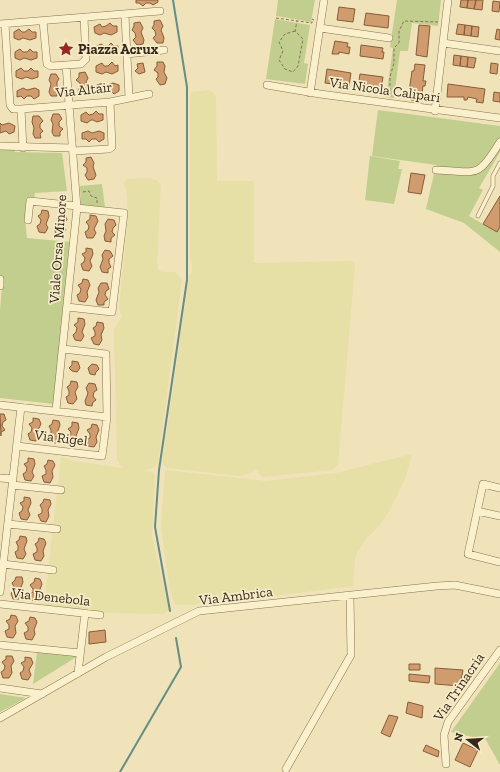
<svg xmlns="http://www.w3.org/2000/svg" width="500" height="772" viewBox="0 0 500 772" font-family="'Zilla Slab',serif">
<style>
.farmland{fill:#e6dfa6}
.green{fill:#c2ce8e}
.lines{fill:none;stroke-linecap:round;stroke-linejoin:round}
.stream{stroke:#668d86;stroke-width:2}
.building{fill:#d09c6d;stroke:#875c38}
.service-casing{stroke:#877253;stroke-width:4.5}
.minor-casing{stroke:#877253;stroke-width:8}
.path{stroke:#877253;stroke-width:1;stroke-dasharray:3 2;stroke-linecap:butt}
.service{stroke:#fbf0cc;stroke-width:3.5}
.minor{stroke:#fbf0cc;stroke-width:7}
.labels{text-anchor:middle;dominant-baseline:central;stroke-width:3.5;stroke-linejoin:round;paint-order:stroke}
.poi-label{font-size:14px;font-weight:bold;fill:#352819;stroke:#f7ecc9;text-anchor:start}
.street-label{font-size:14px;fill:#352819;stroke:#f7ecc9}
</style>
<rect width="100%" height="100%" fill="#f0e3b9"/>
<path class="farmland" d="M210 90 216 96 217 181H252L254 184V263L353 261 355 264 338 465 332 470 262 477 255 468 251 473 240 476 167 468 162 464 189 276 193 270 190 260V98L192 92Z
M148 178 157 180 161 185 157 263 158 270 163 272H175L182 279 158 463 154 467 145 471 153 472 155 475 152 536 169 610 163 614 107 613 44 607 61 457 73 461 122 468 117 460 114 330 122 316 119 309 128 216 127 195 124 183 127 179Z
M412 454 406 476 391 508 379 526 365 540 355 557 353 586 259 598 202 602 194 605H176L170 592 161 527 165 470 266 481 336 473Z"/>
<path class="green" d="M278 0H315L311 22 276 16Z
M397 0H441L438 26 412 23 408 51H400L394 98 386 97 393 48 390 47Z
M275 19 310 25 304 63 308 64 305 84 266 79Z
M378 110 500 126V152L479 188 483 190 469 216 497 232 500 227V252L464 223 426 209 436 165 372 156Z
M0 148 14 149 15 152 62 153 67 191 35 193 34 199 26 198 25 220 27 238 71 242 53 404 0 398V310L3 275H0Z
M370 156 400 161 398 169H402L394 204 365 200Z
M102 184 105 207 81 205 80 186Z
M37 652 78 656 33 684Z
M500 663V765L486 740 451 732Z
M0 694 26 698 0 712Z"/>
<g class="lines">
<path class="stream" d="M170 611 155 527 159 470 187 280V87L173 0
M120 772 181 667 176 638"/>
</g>
<path class="building" d="M136 0H158V2L153 5 150 3H146L143 6 139 3H136Z
M461 0H468L467 8 460 7Z
M468 0H476L474 9 467 8Z
M476 0H483L482 10 474 9Z
M493 1 500 2 499 12 492 11Z
M339 7 355 9 353 22 337 20Z
M366 13 389 16 388 28 364 25Z
M160 20 163 26 161 30 164 38 163 43H157L153 38 156 35 155 31 152 28 154 25V21Z
M140 22 143 28 141 32 144 40 143 44 137 45 133 40 136 37 135 33 132 30 134 26V23Z
M110 23 113 26H117V32L111 35 104 33 100 35 95 33 94 27 100 24 102 27 106 26Z
M458 24 465 25 464 35 456 34Z
M419 25 430 26 427 57 416 55Z
M465 25 472 26 471 36 464 35Z
M472 26 479 27 478 37 471 36Z
M19 29 22 32H25L29 29 32 32H36V38L30 40 23 38 19 40 14 38V32Z
M497 29 500 30V40L495 39Z
M335 41 348 43 347 47H350L349 54 339 52V54H332Z
M111 43 114 46H118V52L112 54 108 52 101 55 96 53 95 47 101 44 104 46H108Z
M361 45 383 48 382 52H384L383 59 360 56Z
M20 49 23 52H27L30 49 33 52H37V58L31 60 24 58 20 60 15 58V52Z
M454 55 461 56 460 66 453 65Z
M461 56 468 57 467 67 460 66Z
M468 57 476 58 474 68 467 67Z
M112 62 115 66 118 65V71L112 74 106 72 102 74 96 72V66L102 63 104 66H108Z
M157 62H163L165 66 164 72 167 78 165 84 160 85 156 79 158 77V73L154 70 157 66Z
M143 63 145 72 139 74 135 71 138 68 137 64Z
M491 63 498 64 497 74 490 73Z
M415 64 425 65 423 81H426L425 86H423L421 101 411 100 412 92H409L412 71H414Z
M21 68 24 71H28L31 68 34 71H38V77L32 79 26 77 22 79 16 77V71Z
M327 69 351 73 349 86 325 83Z
M85 72 88 78 86 82 89 90 87 94 82 95 78 90 80 87V83L76 80 79 77V73Z
M51 74H56L59 79 57 82V86L60 89 57 92V96H51L49 92 51 84 49 80Z
M360 74 383 77 380 94 376 93V90L358 87Z
M103 83 107 85 113 83 119 85V91L114 94 111 91H107L104 94 101 91H97V85Z
M448 84 485 89 483 103 476 102 477 99 468 97 467 100H464V97H447Z
M23 88 27 90 35 88 39 90V96L34 99 31 96H27L24 99 21 96 17 97V91Z
M494 92 500 93V102L493 101Z
M96 111 99 114H103V120L97 122 93 120H91L87 123 81 121V115L86 112 89 115 93 114Z
M53 114H59L62 119 59 122V126L63 129 60 132V136H54L52 132 53 124 51 120Z
M33 116H39L43 121 40 124V128L43 131 40 134 41 138H35L33 134 34 128 32 122Z
M0 123 2 125 9 123 15 126 14 132 9 134 6 131 0 133Z
M88 131 92 133 99 131 104 133V139L99 142 96 139H92L89 142 86 139H82V133Z
M91 157 94 163 93 167 96 175 94 179 88 180 85 175 87 172V168L83 165 86 162V158Z
M411 173 425 175 421 194 408 192Z
M500 196V227L497 232 483 224Z
M42 210 48 211 49 216 46 224 48 228 45 233 39 232 37 226 40 224 41 220 38 216 41 214Z
M60 214H65L67 220 64 222V226L66 230 63 233 62 236H57L55 231 58 223 57 219Z
M90 215 96 216 98 221 94 229 96 233 93 238H87L85 232 88 230 89 226 86 222 90 219Z
M108 219 114 220 116 225 113 228 112 232 115 235 111 238V242L105 241 104 236 106 231 105 224Z
M86 248 92 249 93 254 90 261 92 266 89 271 83 270 81 264 84 262 85 258 82 254 86 252Z
M105 250 110 251 113 256 109 259V263L111 267 108 269V273L102 272 100 267 103 259 102 255Z
M83 279 88 280 90 285 87 292 88 297 85 302 79 301 77 295 80 293 81 289 78 285 82 283Z
M101 283H107L109 289 106 291 105 295 108 299 104 302V305H98L96 300 99 292 98 288Z
M78 318 84 319 85 324 82 332 84 336 81 341 75 340 73 335 76 332 77 328 74 325 78 322Z
M97 322 103 323 104 328 101 335 102 340 99 345 94 344 91 338 95 336V332L93 328 96 326Z
M72 361 78 362 80 368 77 372 72 371 69 368 72 365Z
M92 364 97 365 99 369 96 372 95 375 90 374 88 368Z
M71 381 77 382 78 387 75 392 77 399 73 404 68 403 66 397 69 395V391L67 387 70 385Z
M89 383 95 384 97 390 94 392 93 396 96 400 93 402 92 406 86 405 85 401 88 393 86 388Z
M0 414H4L6 420 3 422 2 426 5 430 1 432V436Z
M33 418 39 419 41 424 37 432 39 436 36 441 30 440 28 434 31 432 32 428 29 424 33 422Z
M53 420 59 421 60 425 57 433 59 438 56 443 50 442 48 436 51 434V430L49 426 52 424Z
M72 422 78 423 79 428 76 436 78 440 75 445 69 444 67 439 70 436 71 432 68 429 72 426Z
M92 424 97 425 99 430 96 437 97 442 94 447 88 446 86 440 90 438V434L87 430 91 428Z
M28 458 34 459 35 464 32 472 34 476 31 481 25 480 23 474 26 472 27 468 24 464 28 462Z
M48 460 53 461 55 465 52 471 53 477 50 483 44 482 42 476 46 474V470L44 466 47 464Z
M24 497 30 498 31 503 28 510 30 515 27 520 21 519 19 513 22 511 23 507 20 503 24 501Z
M44 499 50 500 51 504 48 510 49 516 46 522 41 521 38 515 42 513V509L40 505 43 502Z
M20 536 26 537 27 541 24 549 26 554 23 559 17 558 15 552 18 550V546L16 542 19 540Z
M39 538 44 539 46 543 43 551 44 556 41 561 35 560 33 554 37 552V548L35 544 38 542Z
M16 577H22L23 582 20 590 22 594 19 599H13L11 593 14 591V587L12 583 15 580Z
M35 578 40 579 42 584 39 592 40 596 37 601 31 600 29 595 33 592V589L30 585 34 582Z
M11 615 16 616 18 621 15 626 16 633 13 638 7 637 5 631 9 629V625L6 621 10 619Z
M30 617 35 618 37 622 34 630 35 634 32 640 26 639 24 633 28 631V627L25 623 29 621Z
M105 630 106 642 89 644V632Z
M6 656H12L14 661 11 666 12 673 9 678H3L1 672 4 670 5 666 2 662 6 659Z
M25 657 31 658 33 663 29 670 31 675 28 680 22 679 20 673 23 671 24 667 21 663 25 661Z
M409 664H420V670H409Z
M435 668 463 670 460 686 435 684Z
M409 674 430 676 429 683 409 681Z
M408 702 423 706 422 718 406 713Z
M389 715 398 717 390 737 381 733Z
M463 743 478 750 470 767 455 760Z
M426 745 439 751 438 757 423 751Z"/>
<g class="lines">
<defs>
<path id="service" d="M478 216 493 186V176L500 163"/>
<path id="minor" d="M125 15 129 97
M43 21 47 64 51 66 81 64 86 59 84 18
M0 24 160 11
M5 24 10 105 13 109H21L23 148
M320 28 389 38
M443 43 500 51
M127 54 164 50
M267 85 320 94 500 118
M310 93 324 0
M21 109 110 102 149 94
M435 111 448 0
M0 146 72 148
M73 151 109 149 112 147 110 102
M436 170C477 171 476 181 500 142
M28 220 30 201 77 206
M0 279V286
M67 307 112 312 124 213 77 208
M0 405 107 417
M56 410 77 208 66 65
M17 446 102 456 107 417 106 354 63 349
M0 478 13 479
M12 485 61 490
M500 488 483 484 468 554 500 562
M477 511 500 516
M8 524 57 529
M3 564 53 570
M0 592 21 407
M0 604 100 615
M0 645 80 653
M78 673 85 613
M0 688 42 694
M0 718 106 657 199 611 437 586 455 585 500 594
M446 764 444 735 448 722 500 650
M286 769 351 655 350 596"/>
</defs>
<use href="#service" class="service-casing"/>
<use href="#minor" class="minor-casing"/>
<path class="path" d="M276 18 312 23V19L314 20
M295 31 285 34 279 42 283 51 279 60 285 69 293 72 298 66 303 39 295 31 297 21
M390 96V77L394 63V48L399 43V31L404 21 438 22
M83 192 89 191 91 196 97 198V203"/>
<use href="#service" class="service"/>
<use href="#minor" class="minor"/>
</g>
<defs>
<symbol id="sight-bare" viewBox="-9 -9 18 18"><path d="M0-6L1.8-2.2L6-1.7L2.9 1.2L3.7 5.4L0 3.3L-3.7 5.4L-2.9 1.2L-6-1.7L-1.8-2.2Z" fill="#982721" stroke="#f7ecc9" stroke-width="2.5" paint-order="stroke"/></symbol>
</defs>
<g fill-rule="evenodd">
<use href="#sight-bare" x="55" y="38" width="22" height="22"/>
</g>
<g class="labels">
<g class="poi-label">
<text x="78" y="49">Piazza Acrux</text>
</g>
<g class="street-label">
<text transform="translate(84 90) rotate(-6)">Via Altair</text>
<text transform="translate(385 90) rotate(8)">Via Nicola Calipari</text>
<text transform="translate(58 249) rotate(-86)">Viale Orsa Minore</text>
<text transform="translate(61 438) rotate(7)">Via Rigel</text>
<text transform="translate(236 596) rotate(-7)">Via Ambrica</text>
<text transform="translate(51 597) rotate(6)">Via Denebola</text>
<text transform="translate(459 687) rotate(-56)">Via Trinacria</text>
</g>
</g>
<g transform="translate(468 740) rotate(287)" stroke="#f7ecc9" stroke-width="3" paint-order="stroke">
<path d="M0-3L7 15L0 10L-7 15Z" fill="#352819"/>
<text y="-6" font-size="11" font-weight="bold" text-anchor="middle" fill="#352819">N</text>
</g>
</svg>
